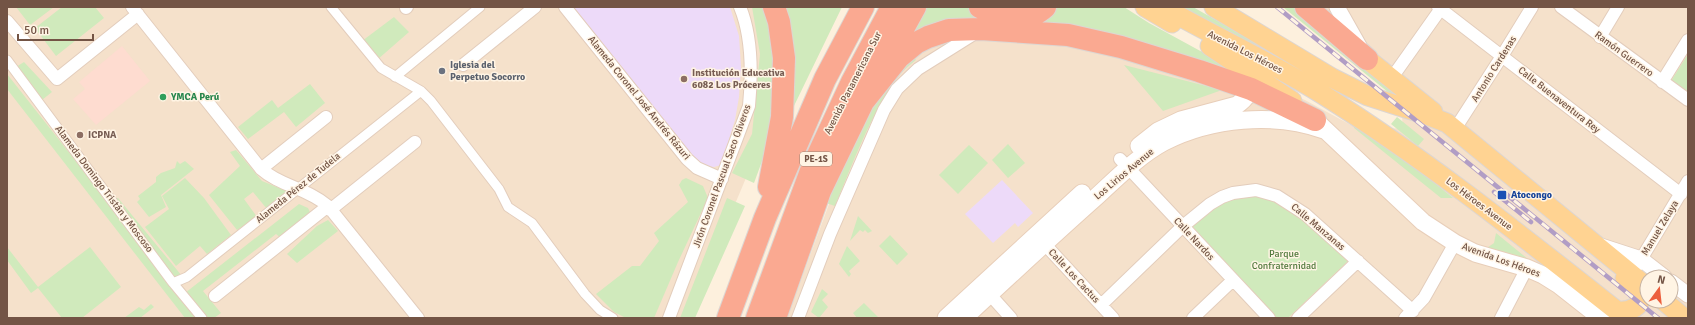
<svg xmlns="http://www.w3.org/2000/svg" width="1695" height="325" viewBox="0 0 1695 325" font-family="Signika,sans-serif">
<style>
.residential{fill:#f5e1cb;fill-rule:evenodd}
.commercial{fill:#fedcd0}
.education{fill:#eddaf9}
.green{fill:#d0eabc}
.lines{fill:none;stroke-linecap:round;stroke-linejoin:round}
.pedestrian-casing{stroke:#e3cdbc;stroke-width:11}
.minor-casing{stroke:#e3cdbc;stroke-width:14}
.tertiary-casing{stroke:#e3cdbc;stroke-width:17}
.secondary-casing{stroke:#e8ceb9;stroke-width:19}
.primary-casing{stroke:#ddd6d2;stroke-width:21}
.motorway-casing{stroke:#ddd6d2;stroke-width:24}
.pedestrian{stroke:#fff;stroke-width:9}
.minor{stroke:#fff;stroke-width:12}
.tertiary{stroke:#fff;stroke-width:15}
.secondary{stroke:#fff;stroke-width:17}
.primary{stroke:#ffd392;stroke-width:19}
.motorway{stroke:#faa991;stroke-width:22}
.rail-casing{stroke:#b19dc5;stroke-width:4.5}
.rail{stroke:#fff4e4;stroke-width:3;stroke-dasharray:9;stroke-linecap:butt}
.worship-dot{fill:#6b7280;stroke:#fff4e4;stroke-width:1.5}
.education-dot{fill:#8d6e63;stroke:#fff4e4;stroke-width:1.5}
.leisure-dot{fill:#2e9e5b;stroke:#fff4e4;stroke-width:1.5}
.transit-dot{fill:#1a4fb4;stroke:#fff4e4;stroke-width:1.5}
.labels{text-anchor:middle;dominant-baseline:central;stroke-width:3;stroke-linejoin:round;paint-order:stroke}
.shield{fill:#fff4e4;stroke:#9d8475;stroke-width:1}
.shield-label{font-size:9px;font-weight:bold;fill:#735445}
.street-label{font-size:10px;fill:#735445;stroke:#fff4e4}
.worship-label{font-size:10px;font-weight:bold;fill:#5b616d;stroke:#fff4e4;text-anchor:start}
.education-label{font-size:10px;font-weight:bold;fill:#785e54;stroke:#fff4e4;text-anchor:start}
.leisure-label{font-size:10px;font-weight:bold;fill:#27864d;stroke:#fff4e4;text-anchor:start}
.transit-label{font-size:10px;font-weight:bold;fill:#164399;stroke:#fff4e4;text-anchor:start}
.park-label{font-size:10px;fill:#51793d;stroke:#fff4e4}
</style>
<rect width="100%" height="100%" fill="#fdf0dd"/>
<path class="residential" d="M7 7H761L762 140 687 318H7Z
M1320 7H1688V318H787L832 196 888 87 921 50 964 21 1202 58 1305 100 1360 130 1403 128 1400 94ZM1647 277H1671V301H1647Z"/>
<path class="commercial" d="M122 46 150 81 96 125 73 99 85 89 79 82Z"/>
<path class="education" d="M571 7H730L739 36 741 67 739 97 735 120 721 165 714 167 706 166 696 160 680 144Z
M1002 180 1033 213 1018 227 1015 223 993 243 965 214Z"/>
<path class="green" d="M16 7H54L30 25Z
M62 7H95L104 18 56 56 35 28Z
M752 7H768L777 59 769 142 754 183 732 173 752 134 760 54Z
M783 7H842L792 110Z
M924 7H969L992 26 891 60Z
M1056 7H1124L1149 23 1226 65 1222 73 1028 24 1053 11Z
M1174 7H1193L1267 49 1266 54Z
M1283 7H1299L1408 98 1399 101Z
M394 17 409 32 377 60 362 41Z
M1688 54V94L1671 81Z
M912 55 916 60C910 65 903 70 898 77 870 115 853 163 835 206L826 203 852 144 881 91Z
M24 62 52 92 42 100 16 67Z
M1124 65 1222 90 1163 111Z
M7 74 200 318H185L7 89Z
M310 84 325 103 296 127 284 112 248 139 238 127 272 100 278 108Z
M1397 117 1424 139 1418 146 1391 124Z
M1354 124 1399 154 1453 198H1441L1354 128Z
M1008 144 1025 163 1008 178 992 160Z
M969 145 988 163 958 194 939 175Z
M236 150 262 181 289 192 267 209 253 192 244 199 257 217 237 230 209 195 240 166 230 152Z
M177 161 180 164 185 161 194 169 161 195 166 207 149 217 137 202 140 199 138 196 156 182V177L161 173 175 168Z
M185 178 204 198 231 235 207 254 200 246 176 266 145 227 169 209 162 196Z
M686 178 703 186 708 198 678 262 654 318H626L614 312 596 294 632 266H640L659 241 654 233 688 202 679 185 682 180Z
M1264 195 1297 212 1349 260 1288 318H1277L1192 226 1212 207 1225 199Z
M113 198H118L182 276 176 279Z
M727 198 745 206 695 318H680Z
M299 204 308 208 311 214 281 238 276 234 203 291 221 313 214 318H205L185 293Z
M858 216 872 231 868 233 865 230 863 232 860 230 850 241Z
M328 220 338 231 297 263 287 254 317 226Z
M1496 233 1534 264 1484 250 1494 243Z
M890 235 908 254 897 265 879 246Z
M847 246 860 261 849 271 851 274 849 277 839 264Z
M7 247 38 287 90 247 121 287 82 318H62L38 288 31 293 7 260Z
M822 289 828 294 822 300 828 307 819 318 811 312Z
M864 303 878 317 877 318H857L853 313Z
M151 304 154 307 140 318H124L139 307 144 310Z"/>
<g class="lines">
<defs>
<path id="pedestrian" d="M331 7 381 68 421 91 431 101 499 189 508 207 532 223 585 294 600 310 613 318
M7 60 173 283 202 318
M395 77 480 7
M173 283 187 277 421 91"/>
<path id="minor" d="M132 7 261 169C280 186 307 188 328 206L418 318
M565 7 687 159 697 168 722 179
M1438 7 1681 194
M1561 7 1688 100
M406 8 407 7
M7 21 57 79 138 14
M1600 37 1618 7
M463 65 535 7
M1391 79 1442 7
M1662 82 1688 40
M1455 129 1502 56 1532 7
M1120 159 1269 318
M261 169 326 117
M330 210 415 142
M1039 238 1113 318
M1637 266 1688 181
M985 289 1011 318
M215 296 328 206
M1101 305 1183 226 1210 204 1222 197 1233 193 1256 190 1277 196 1305 214 1413 311
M669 318 749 106C752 75 752 36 740 7
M798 318 830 234 884 110 897 89 918 69 977 32
M1193 318 1233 280
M1298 318 1358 261
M1405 318 1424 298 1455 243
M1501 318 1527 268"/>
<path id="tertiary" d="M1337 7 1359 46
M1601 246 1641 259 1664 277
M1671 282 1688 295"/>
<path id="secondary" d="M1317 122 1423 222 1455 243 1475 253 1527 268 1543 275 1559 285 1601 318
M1139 146 1158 131 1181 120 1237 105C1247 98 1253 90 1250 77
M946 318 1082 193
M964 318C1007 278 1050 238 1094 199 1116 179 1138 156 1164 142 1211 118 1274 112 1324 130"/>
<path id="primary" d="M1145 7 1172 23
M1163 7C1215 37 1271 62 1322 94 1429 161 1527 240 1626 318
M1214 7 1332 78 1368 96 1424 114 1447 123 1647 287
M1210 46 1292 101
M1367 59 1433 112
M1664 301 1684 318
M1617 311C1628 312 1646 307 1638 293 1636 287 1630 283 1625 278"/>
<path id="motorway" d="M980 7C1000 19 1027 24 1045 7
M1306 7 1367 59
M863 102 899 57 916 43 928 37 949 30 981 29 1068 35 1121 47 1199 71 1251 89 1315 120
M769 187 782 117 784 58 779 22 774 7
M728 318 765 218 825 79 863 7
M757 318 812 168 852 82 892 7
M775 318 820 191 863 102 915 7"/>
</defs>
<use href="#pedestrian" class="pedestrian-casing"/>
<use href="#minor" class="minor-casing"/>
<use href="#tertiary" class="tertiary-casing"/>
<use href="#secondary" class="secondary-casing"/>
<use href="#primary" class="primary-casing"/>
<use href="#motorway" class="motorway-casing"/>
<use href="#pedestrian" class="pedestrian"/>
<use href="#minor" class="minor"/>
<use href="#tertiary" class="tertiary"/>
<use href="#secondary" class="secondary"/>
<use href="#primary" class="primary"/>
<use href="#motorway" class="motorway"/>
<defs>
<path id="rail" d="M1277 7 1658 318
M1494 192 1531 222"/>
</defs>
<use href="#rail" class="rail-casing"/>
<use href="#rail" class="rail"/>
</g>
<circle class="worship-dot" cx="442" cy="71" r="4"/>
<g class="education-dot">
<circle cx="684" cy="79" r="4"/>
<circle cx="80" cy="135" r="4"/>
</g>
<circle class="leisure-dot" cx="163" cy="97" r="4"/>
<rect class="transit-dot" x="1497" y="190" width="10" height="10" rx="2"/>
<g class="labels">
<rect class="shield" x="800" y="152" width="32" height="14" rx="3"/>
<g class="shield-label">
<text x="816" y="159">PE-1S</text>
</g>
<g class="street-label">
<text transform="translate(1245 52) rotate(27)">Avenida Los Héroes</text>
<text transform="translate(1624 54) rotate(36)">Ramón Guerrero</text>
<text transform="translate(1494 69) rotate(-58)">Antonio Cardenas</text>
<text transform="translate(853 83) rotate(-63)">Avenida Panamericana Sur</text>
<text transform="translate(639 98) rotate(51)">Alameda Coronel José Andrés Rázuri</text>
<text transform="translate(1559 100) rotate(38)">Calle Buenaventura Rey</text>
<text transform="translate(1124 174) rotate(-40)">Los Lirios Avenue</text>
<text transform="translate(722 176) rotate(-70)">Jirón Coronel Pascual Saco Oliveros</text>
<text transform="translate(298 188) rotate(-39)">Alameda Pérez de Tudela</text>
<text transform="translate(104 189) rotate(53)">Alameda Domingo Tristán y Moscoso</text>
<text transform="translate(1479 204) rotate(37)">Los Héroes Avenue</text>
<text transform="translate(1318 227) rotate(40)">Calle Manzanas</text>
<text transform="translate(1660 228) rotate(-59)">Manuel Zelaya</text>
<text transform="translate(1194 239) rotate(47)">Calle Nardos</text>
<text transform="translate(1501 260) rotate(20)">Avenida Los Héroes</text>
<text transform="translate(1074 276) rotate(47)">Calle Los Cactus</text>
</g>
<g class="worship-label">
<text x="450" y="65">Iglesia del<tspan x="450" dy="12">Perpetuo Socorro</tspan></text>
</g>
<g class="education-label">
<text x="692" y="73">Institución Educativa<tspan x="692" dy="12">6082 Los Próceres</tspan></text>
<text x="88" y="135">ICPNA</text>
</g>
<g class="leisure-label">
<text x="171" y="97">YMCA Perú</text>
</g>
<g class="transit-label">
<text x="1511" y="195">Atocongo</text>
</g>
<g class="park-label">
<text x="1284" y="254">Parque<tspan x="1284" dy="12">Confraternidad</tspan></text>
</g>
</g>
<rect width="1695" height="325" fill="none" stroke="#735445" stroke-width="16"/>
<g transform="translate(1659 289) rotate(15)"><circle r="19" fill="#fff4e4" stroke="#c7b4a4"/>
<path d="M0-3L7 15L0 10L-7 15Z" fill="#ec5f3d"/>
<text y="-6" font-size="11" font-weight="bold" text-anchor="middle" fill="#735445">N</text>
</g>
<path d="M18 34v6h75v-6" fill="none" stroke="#735445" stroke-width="2"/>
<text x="24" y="34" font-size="12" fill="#735445" stroke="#fff4e4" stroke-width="3" paint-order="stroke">50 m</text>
</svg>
